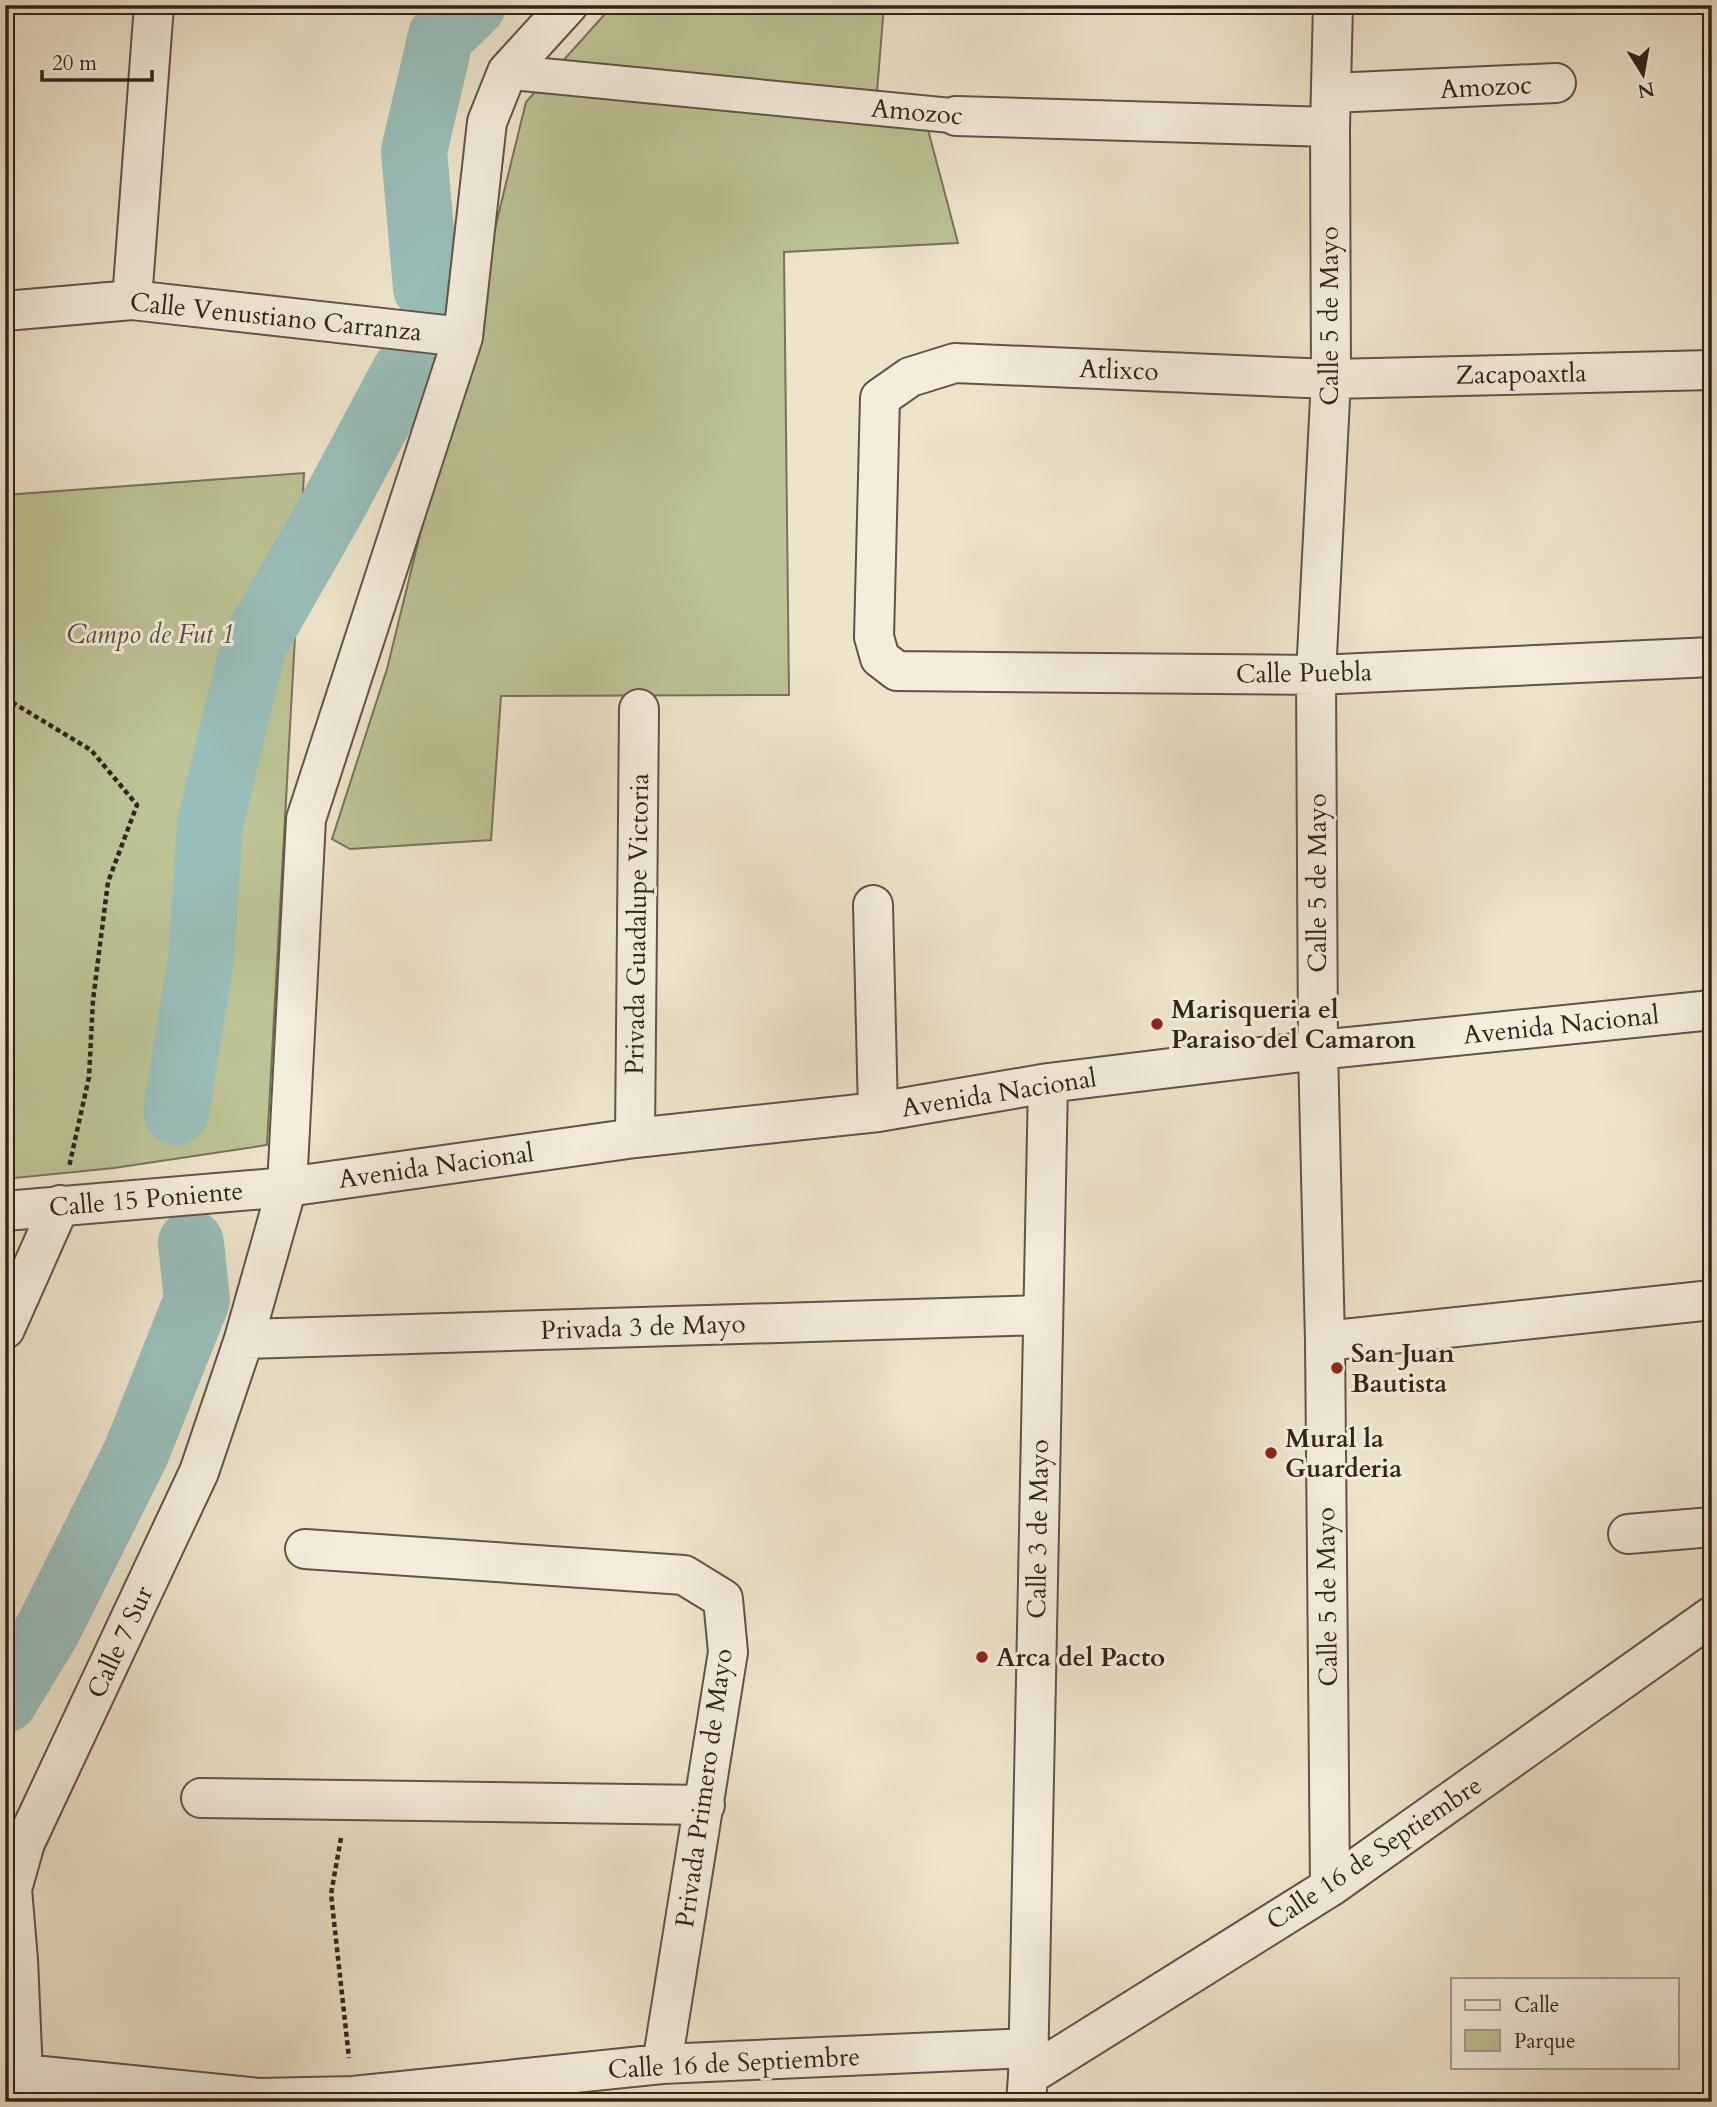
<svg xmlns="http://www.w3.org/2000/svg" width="1717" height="2107" viewBox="0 0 1717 2107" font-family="Cardo,serif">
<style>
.green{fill:#bcc394;stroke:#767458;stroke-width:2}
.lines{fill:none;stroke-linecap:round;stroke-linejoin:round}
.river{stroke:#99beb9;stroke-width:66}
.pedestrian-casing{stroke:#605447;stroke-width:37}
.minor-casing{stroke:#605447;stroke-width:42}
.path{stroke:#31241b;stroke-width:4.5;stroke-dasharray:5 3.5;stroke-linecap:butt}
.pedestrian{stroke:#f3eddd;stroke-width:33}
.minor{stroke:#f3eddd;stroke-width:38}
.poi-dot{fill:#8f2418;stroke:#f3eddd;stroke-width:2.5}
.labels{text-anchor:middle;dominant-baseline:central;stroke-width:6;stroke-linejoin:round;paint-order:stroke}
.street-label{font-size:26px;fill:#31241b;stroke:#f3eddd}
.park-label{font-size:26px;font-style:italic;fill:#544c39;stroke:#f3eddd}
.poi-label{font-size:26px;font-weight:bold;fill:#31241b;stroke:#f3eddd;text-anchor:start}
</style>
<rect width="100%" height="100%" fill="#ede4ca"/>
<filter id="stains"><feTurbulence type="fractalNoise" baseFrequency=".00286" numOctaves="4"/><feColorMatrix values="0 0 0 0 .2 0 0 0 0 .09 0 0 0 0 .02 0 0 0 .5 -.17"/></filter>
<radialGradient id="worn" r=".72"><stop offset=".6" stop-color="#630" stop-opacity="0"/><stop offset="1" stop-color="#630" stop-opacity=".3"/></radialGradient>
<path class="green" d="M613 5H884L875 117 927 126 958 243 784 252 789 695 501 696 491 840 350 849 332 839 387 669 526 102Z
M304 473 267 1145 114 1168 5 1179V495Z"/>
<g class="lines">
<path class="river" d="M426 288 414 151 441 36 473 5
M176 1112 201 959 210 824 254 644 329 513 405 371
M5 1700 48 1629 136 1453 197 1300 191 1243"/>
<defs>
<path id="pedestrian" d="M507 72 956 116"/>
<path id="minor" d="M1331 93 1556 83
M956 116 1330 127
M132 300 154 5
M5 311 132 300 463 337
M1712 370 1331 379 955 363 910 377 880 398 874 637 880 658 897 671 1316 675 1712 657
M873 905 878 1112
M635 1138 639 709
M5 1211 287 1187 635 1138 878 1112 1048 1083 1318 1050 1712 1010
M5 1329 60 1205
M244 1339 1042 1315
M1325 1341 1712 1300
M1628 1534 1712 1527
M305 1549 684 1575 723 1599 728 1652 662 2064
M201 1798 705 1805
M1330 1887 1325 1341 1318 1050 1316 675 1331 379 1330 127 1333 5
M23 2074 259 2098 353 2096 662 2064 1029 2048
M1028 2076 1330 1887 1712 1616
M11 2102 23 2074 18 1960 12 1889 25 1843 199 1472 244 1339 287 1187 306 819 463 337 487 122 507 72 568 5
M1026 2102 1028 2076 1048 1083"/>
</defs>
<use href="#pedestrian" class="pedestrian-casing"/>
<use href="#minor" class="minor-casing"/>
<path class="path" d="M5 698 91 750 137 805 108 882 93 1000 89 1077 69 1167
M341 1838 331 1894 349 2058"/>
<use href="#pedestrian" class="pedestrian"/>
<use href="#minor" class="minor"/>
</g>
<g class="poi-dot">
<circle cx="1157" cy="1024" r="7"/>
<circle cx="1337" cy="1368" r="7"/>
<circle cx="1271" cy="1453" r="7"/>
<circle cx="982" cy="1657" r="7"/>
</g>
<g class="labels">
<g class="street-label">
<text transform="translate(1486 87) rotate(-3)">Amozoc</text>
<text transform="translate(917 112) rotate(5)">Amozoc</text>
<text transform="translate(1329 316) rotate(-90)">Calle 5 de Mayo</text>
<text transform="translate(276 317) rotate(6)">Calle Venustiano Carranza</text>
<text transform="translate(1119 370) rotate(2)">Atlixco</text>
<text transform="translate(1521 374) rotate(-1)">Zacapoaxtla</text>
<text transform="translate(1304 673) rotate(-1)">Calle Puebla</text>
<text transform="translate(1317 883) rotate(-90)">Calle 5 de Mayo</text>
<text transform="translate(637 924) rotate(-89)">Privada Guadalupe Victoria</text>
<text transform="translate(1561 1025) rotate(-6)">Avenida Nacional</text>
<text transform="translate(999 1093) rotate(-9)">Avenida Nacional</text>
<text transform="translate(436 1166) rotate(-8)">Avenida Nacional</text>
<text transform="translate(146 1199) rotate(-5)">Calle 15 Poniente</text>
<text transform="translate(643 1327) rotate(-2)">Privada 3 de Mayo</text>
<text transform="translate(1038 1529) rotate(-89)">Calle 3 de Mayo</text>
<text transform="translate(1327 1597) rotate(-91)">Calle 5 de Mayo</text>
<text transform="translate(120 1642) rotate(-65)">Calle 7 Sur</text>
<text transform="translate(704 1788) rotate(-82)">Privada Primero de Mayo</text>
<text transform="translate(1374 1853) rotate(-34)">Calle 16 de Septiembre</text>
<text transform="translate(734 2063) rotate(-3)">Calle 16 de Septiembre</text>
</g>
<g class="park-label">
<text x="150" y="634">Campo de Fut 1</text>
</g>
<g class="poi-label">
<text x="1171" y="1009">Marisqueria el<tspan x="1171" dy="30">Paraiso del Camaron</tspan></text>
<text x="1351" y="1353">San Juan<tspan x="1351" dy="30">Bautista</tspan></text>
<text x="1285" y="1438">Mural la<tspan x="1285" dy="30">Guarderia</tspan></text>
<text x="996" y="1657">Arca del Pacto</text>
</g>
</g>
<rect width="1717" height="2107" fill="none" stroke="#ede4ca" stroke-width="28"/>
<rect x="7" y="7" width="1703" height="2093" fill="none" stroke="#31241b" stroke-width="3.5"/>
<rect x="14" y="14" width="1689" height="2079" fill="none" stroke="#31241b" stroke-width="2"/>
<rect x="1451" y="1978" width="228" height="91" fill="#f3eddd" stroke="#a59d8f" stroke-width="2"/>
<rect x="1465" y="2000" width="35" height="10" fill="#f3eddd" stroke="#a59d8f" stroke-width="2"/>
<text x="1514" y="2012" font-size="21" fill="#31241b">Calle</text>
<rect x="1465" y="2030" width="35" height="21" fill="#bcc394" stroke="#a59d8f" stroke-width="2"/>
<text x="1514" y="2048" font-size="21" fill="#31241b">Parque</text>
<g transform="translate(1643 74) rotate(169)" stroke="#f3eddd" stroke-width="5" paint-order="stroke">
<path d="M0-5L12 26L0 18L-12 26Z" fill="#31241b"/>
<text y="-10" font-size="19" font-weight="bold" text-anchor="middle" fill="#31241b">N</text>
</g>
<path d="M42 70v10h110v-10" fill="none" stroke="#31241b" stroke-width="3.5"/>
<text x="52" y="70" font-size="21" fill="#31241b" stroke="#f3eddd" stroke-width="5" paint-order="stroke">20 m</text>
<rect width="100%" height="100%" filter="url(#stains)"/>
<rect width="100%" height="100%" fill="url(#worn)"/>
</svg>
